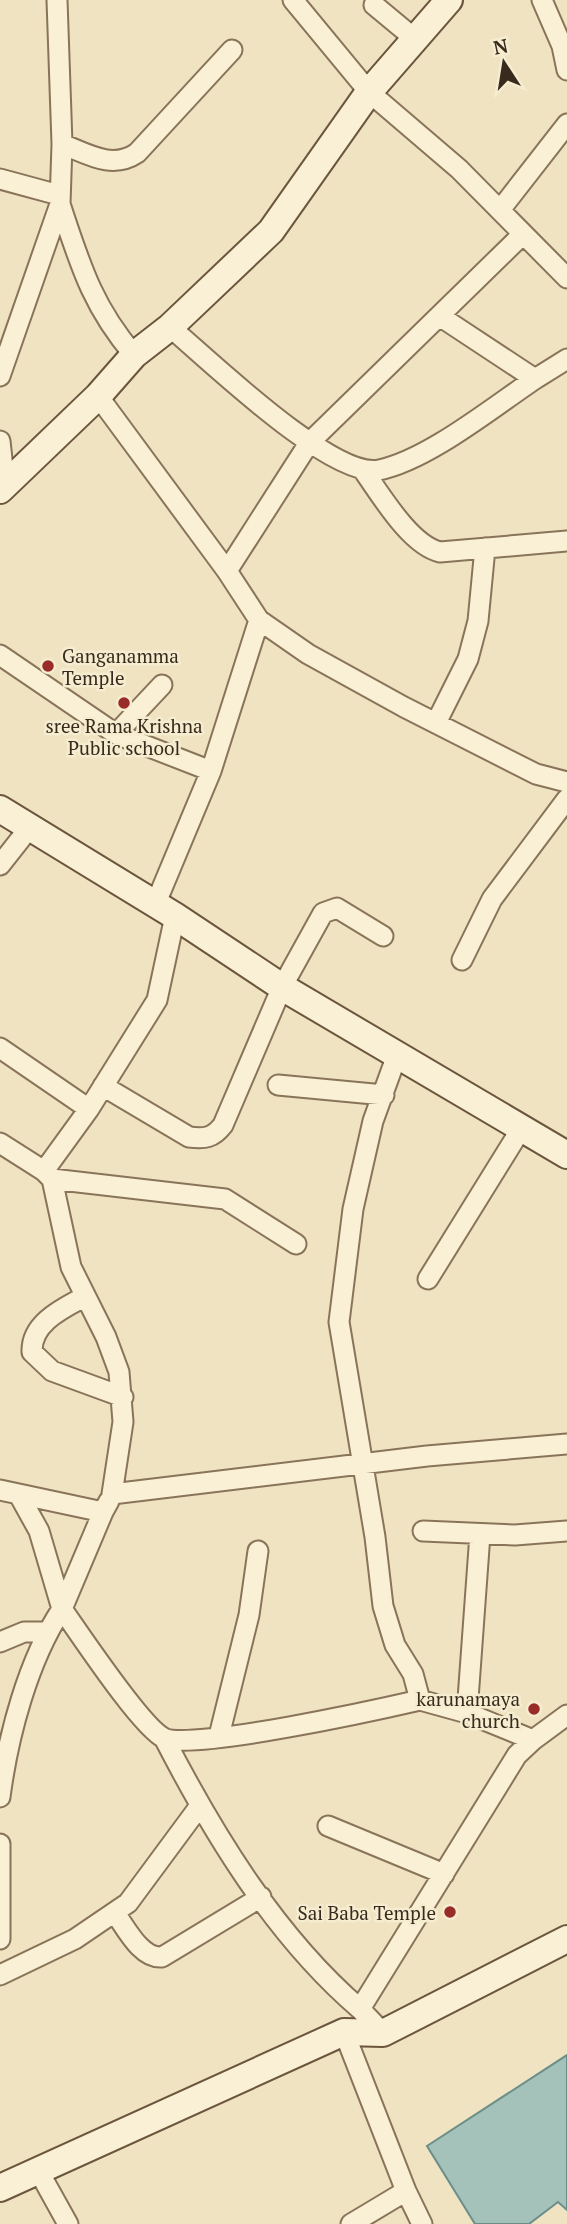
<svg xmlns="http://www.w3.org/2000/svg" width="567" height="2224" viewBox="0 0 567 2224" font-family="'PT Serif',serif">
<style>
.water{fill:#a4c1ba;stroke:#6b8f88;stroke-width:2}
.lines{fill:none;stroke-linecap:round;stroke-linejoin:round}
.street-casing{stroke:#897459;stroke-width:23}
.secondary-casing{stroke:#6b553c;stroke-width:30}
.street{stroke:#f9f0d5;stroke-width:19}
.secondary{stroke:#f9f0d5;stroke-width:26}
.poi-dot{fill:#992b28;stroke:#f6edd1;stroke-width:2.5}
.labels{text-anchor:middle;dominant-baseline:central;stroke-width:5;stroke-linejoin:round;paint-order:stroke}
.poi-label{font-size:19px;fill:#382b1d;stroke:#f6edd1;text-anchor:end}
</style>
<rect width="100%" height="100%" fill="#efe3c2"/>
<path class="water" d="M567 2055V2210L558 2202 529 2224H475L427 2146Z"/>
<g class="lines">
<defs>
<path id="street" d="M57 0 62 144 60 204
M293 0 369 92 459 169 567 278
M542 0 562 46 567 70
M374 5 415 39
M62 144C88 154 112 170 137 153L232 50
M0 179 59 195
M500 210 567 124
M170 327C209 360 332 479 379 470 428 460 493 407 535 379L441 317
M0 376 60 204C80 264 92 306 134 355
M535 379 567 359
M98 396 227 571 259 620 308 654 404 707 536 774 567 782
M0 441 5 486
M363 470C381 495 410 545 440 552L567 541
M227 571 309 443 523 234
M0 655 116 734 162 685
M436 723 468 659 478 621 485 548
M116 734 211 771
M0 865 30 827
M155 905 211 771 259 620
M462 960 492 899 567 799
M0 1048 89 1109
M278 1085 384 1095
M103 1086 189 1137C205 1139 213 1138 223 1125L282 987 323 913 337 908 383 936
M0 1143 44 1171 89 1109 157 1000 175 916
M44 1171 52 1179 71 1267 106 1337 119 1372 123 1422 112 1494 427 1456 567 1444
M52 1179 225 1199 296 1244
M428 1279 521 1129
M84 1297C62 1309 31 1323 32 1352L52 1371 123 1397
M0 1490 103 1512 109 1501
M19 1495 39 1531 62 1609 103 1512
M423 1531 515 1535 567 1531
M0 1642 24 1632H47
M420 1700 467 1713 533 1740 567 1715
M467 1713 480 1534
M219 1736 249 1615 258 1551
M164 1738C214 1835 276 1937 360 2009
M0 1797C8 1736 28 1660 62 1609 80 1634 141 1727 164 1738 191 1751 381 1709 420 1700L413 1674 395 1645 383 1606 375 1537 339 1322 353 1209 373 1121 397 1055
M328 1826 444 1874
M0 1844V1939
M115 1913C126 1928 141 1959 162 1957L261 1897
M0 1975 75 1939 128 1903 199 1807
M344 2032 406 2191 422 2224
M383 2033 360 2009 517 1755 533 1740
M38 2170 68 2224
M351 2224 406 2191"/>
<path id="secondary" d="M0 490 98 396 134 355 170 327 271 231 369 92 449 0
M0 809 175 916 282 987 567 1155
M0 2188 344 2032 383 2033 567 1939"/>
</defs>
<use href="#street" class="street-casing"/>
<use href="#secondary" class="secondary-casing"/>
<use href="#street" class="street"/>
<use href="#secondary" class="secondary"/>
</g>
<g class="poi-dot">
<circle cx="48" cy="666" r="7"/>
<circle cx="124" cy="703" r="7"/>
<circle cx="534" cy="1709" r="7"/>
<circle cx="450" cy="1912" r="7"/>
</g>
<g class="labels">
<g class="poi-label">
<text x="62" y="655" text-anchor="start">Ganganamma<tspan x="62" dy="22">Temple</tspan></text>
<text x="124" y="725" text-anchor="middle">sree Rama Krishna<tspan x="124" dy="22">Public school</tspan></text>
<text x="520" y="1698">karunamaya<tspan x="520" dy="22">church</tspan></text>
<text x="436" y="1912">Sai Baba Temple</text>
</g>
</g>
<g transform="translate(504 63) rotate(348)" stroke="#f6edd1" stroke-width="5" paint-order="stroke">
<path d="M0-5L12 26L0 18L-12 26Z" fill="#382b1d"/>
<text y="-10" font-size="19" font-weight="bold" text-anchor="middle" fill="#382b1d">N</text>
</g>
</svg>
